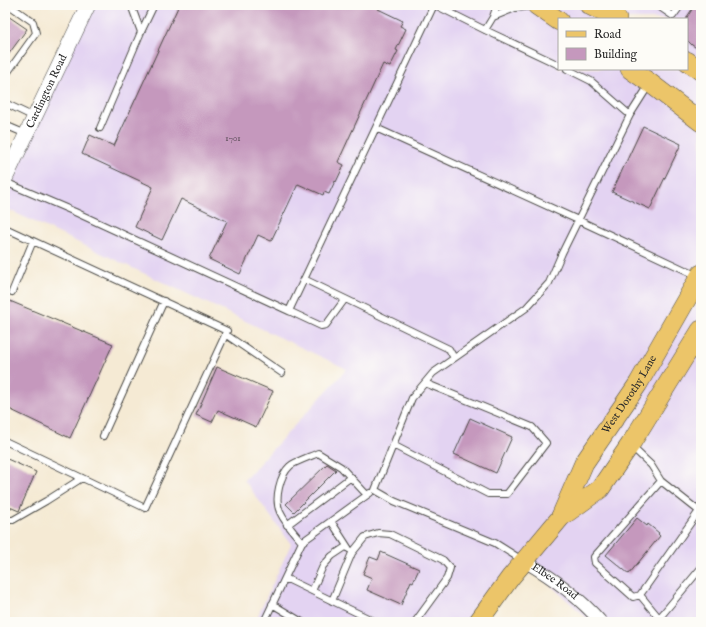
<svg xmlns="http://www.w3.org/2000/svg" width="706" height="627" viewBox="0 0 706 627" font-family="'IM FELL English',serif">
<style>
.built{fill:#e3d3f2;fill-rule:evenodd}
.building{fill:#c598bd}
.lines{fill:none;stroke-linecap:round;stroke-linejoin:round}
.service-casing{stroke:#494844;stroke-width:8}
.minor-casing{stroke:#494844;stroke-width:14}
.tertiary-casing{stroke:#494844;stroke-width:16}
.primary-casing{stroke:#494844;stroke-width:20}
.service{stroke:#fff;stroke-width:6}
.minor{stroke:#fff;stroke-width:12}
.tertiary{stroke:#fff;stroke-width:15}
.primary{stroke:#ecc569;stroke-width:19}
.labels{text-anchor:middle;dominant-baseline:central;stroke-width:3.5;stroke-linejoin:round;paint-order:stroke}
.number-label{font-size:9px;fill:#524650}
.street-label{font-size:11px;fill:#2b2b2b;stroke:#fdfcf7}
</style>
<rect width="100%" height="100%" fill="#fdfcf7"/>
<filter id="ink" filterUnits="userSpaceOnUse"><feTurbulence type="fractalNoise" baseFrequency=".025" numOctaves="2"/><feDisplacementMap in="SourceGraphic" scale="8" xChannelSelector="R" yChannelSelector="G"/><feConvolveMatrix kernelMatrix="1 2 1 2 8 2 1 2 1" color-interpolation-filters="sRGB"/></filter>
<filter id="wash" filterUnits="userSpaceOnUse"><feTurbulence type="fractalNoise" baseFrequency=".012" numOctaves="4" result="noise"/><feDisplacementMap in="SourceGraphic" scale="16" xChannelSelector="R" yChannelSelector="G"/><feGaussianBlur stdDeviation="0.9" result="paint"/><feColorMatrix in="noise" values="0 0 0 0 0 0 0 0 0 0 0 0 0 0 0 0 0 1.4 0 .05"/><feComposite in="paint" operator="in"/></filter>
<g filter="url(#wash)">
<rect width="100%" height="100%" fill="#f5ead4"/>
<path class="built" d="M80 5H701V622H591L524 561 483 622H255L291 544 244 480 347 369 5 208V179ZM559 19H687V69H559Z"/>
<g id="blocks">
<path class="building" d="M179 5H380L378 9 403 21 400 26 406 29 396 50 398 51 390 67 383 64 338 162 344 165 336 182 335 181 329 194 324 192 323 195 298 184 271 241 258 235 240 274 209 259 227 221 181 199 162 240 135 227 153 187 82 154 90 135 114 146Z
M695 5H701V51L692 45 687 40V17Z
M5 14 27 29 5 59Z
M643 126 681 144 650 209 612 192Z
M5 299 113 344 70 438 5 407Z
M217 367 273 391 256 427 218 410 212 422 196 415Z
M470 418 512 437 496 473 454 454Z
M5 458 36 472 19 511 5 505Z
M327 464 336 470 294 512 286 504Z
M637 518 647 526 648 524 659 533 658 534 660 536 629 574 606 555Z
M381 552 419 569 413 582 411 581 401 605 367 590 372 578 363 574 370 557 378 560Z"/>
</g>
</g>
<g filter="url(#ink)">
<use href="#blocks" fill-opacity="0" stroke="#494844" stroke-width="1"/>
<g class="lines">
<defs>
<path id="service" d="M435 5 485 30 559 65
M657 5 673 16 681 5
M493 17 515 8 534 6
M485 30 493 17 497 5
M141 32 154 5
M567 69 591 81 630 115
M5 76 36 33 33 22 9 5
M5 103 34 117
M5 125 26 134
M100 128 141 32 131 5
M376 128 578 220 698 276
M5 182 75 212 289 311 434 5
M5 228 227 331 145 508 5 441
M304 279 449 349 454 358
M12 292 33 241
M289 311 321 326 326 325 345 299
M225 334 282 373
M103 436 164 301
M393 445 488 494H507L546 443 532 427 425 383
M632 447 651 465 661 481 699 511 701 512
M661 481 594 557 595 563 633 597 640 595 699 511
M5 520H13L46 501 82 478
M331 521 349 549
M287 525 351 477
M302 542C294 533 285 523 280 512 274 499 280 475 290 466 294 462 312 456 318 453L341 467 367 495
M522 560 495 543 394 501 375 490 412 398 433 373 526 308 549 283 562 253 630 115 649 85
M285 578 376 622
M312 591 323 566 332 556 347 546
M640 595 659 618
M332 601 352 553 365 537 378 533 390 534 443 560 450 568 447 578 415 622
M272 604 302 622
M264 622 302 542 370 493
M656 622 701 568"/>
<g id="minor">
<path id="s1" d="M524 561C552 577 579 597 601 622"/>
</g>
<g id="tertiary">
<path id="s2" d="M5 179 88 5"/>
</g>
<g id="primary">
<path d="M536 5 559 21"/>
<path d="M589 5 617 19"/>
<path d="M687 61 701 71"/>
<path d="M630 69 650 83 701 122"/>
<path id="s3" d="M561 516 584 463 638 384 701 274"/>
<path d="M478 622 510 578 561 517 600 489 630 445 701 330"/>
</g>
</defs>
<use href="#service" class="service-casing"/>
<use href="#minor" class="minor-casing"/>
<use href="#tertiary" class="tertiary-casing"/>
<use href="#primary" class="primary-casing"/>
<use href="#service" class="service"/>
<use href="#minor" class="minor"/>
<use href="#tertiary" class="tertiary"/>
<use href="#primary" class="primary"/>
</g>
</g>
<g class="labels">
<g class="number-label">
<text x="233" y="138">1701</text>
</g>
<g class="street-label">
<text stroke="none"><textPath href="#s2" startOffset="97">Cardington Road</textPath></text>
<text stroke="none"><textPath href="#s3" startOffset="140">West Dorothy Lane</textPath></text>
<text stroke="none"><textPath href="#s1" startOffset="37">Elbee Road</textPath></text>
</g>
</g>
<rect width="706" height="627" fill="none" stroke="#fdfcf7" stroke-width="20"/>
<rect x="558" y="18" width="130" height="52" fill="#fdfcf7" stroke="#a9a8a5"/>
<rect x="566" y="31" width="20" height="6" fill="#ecc569" stroke="#a9a8a5"/>
<text x="594" y="38" font-size="12" fill="#2b2b2b">Road</text>
<rect x="566" y="48" width="20" height="12" fill="#c598bd" stroke="#a9a8a5"/>
<text x="594" y="58" font-size="12" fill="#2b2b2b">Building</text>
</svg>
